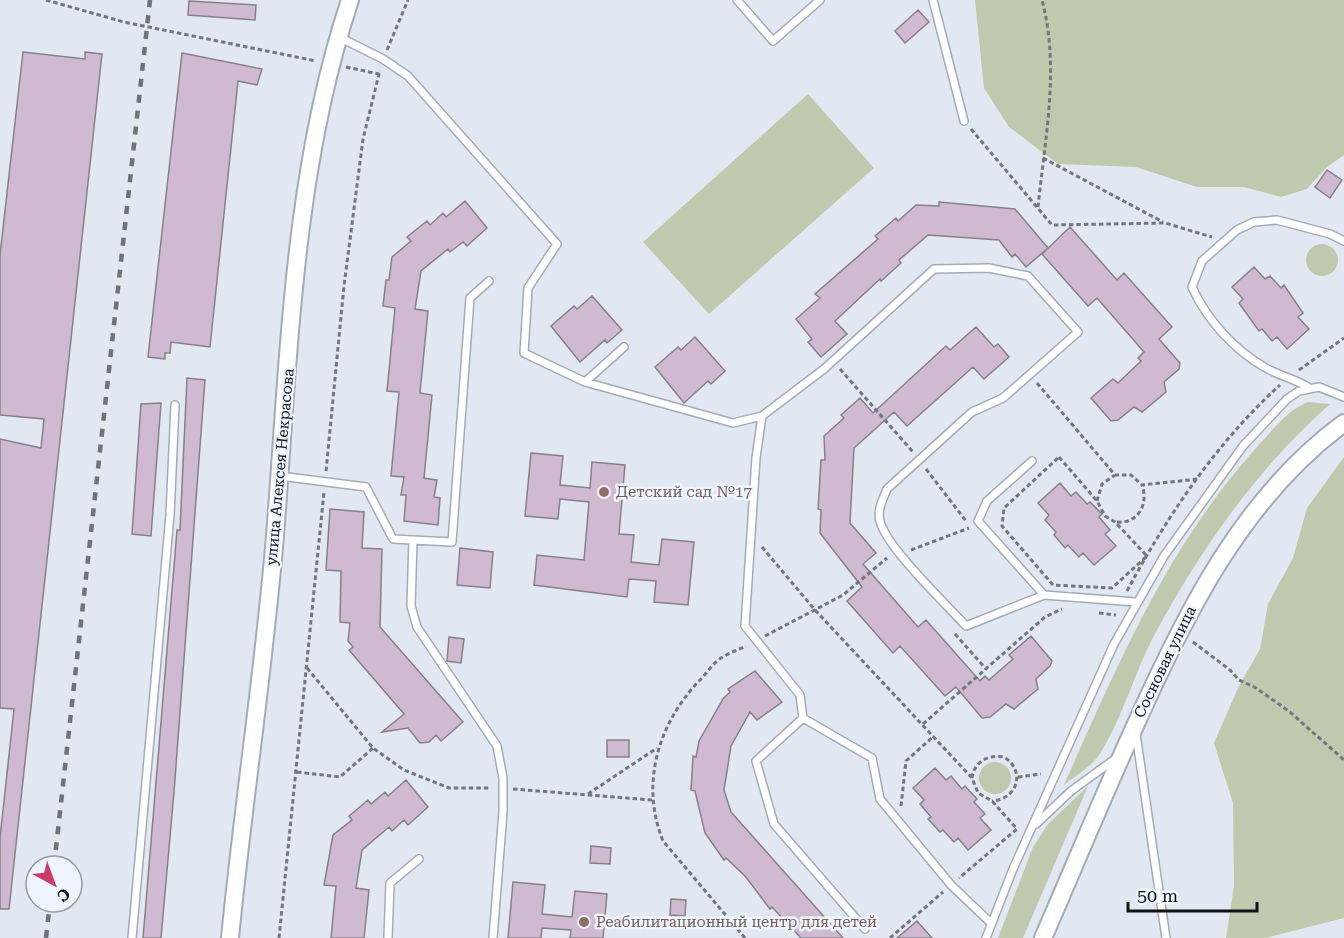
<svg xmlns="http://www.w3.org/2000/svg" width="1344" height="938" viewBox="0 0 1344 938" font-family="'Roboto Serif',serif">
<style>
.green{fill:#bfc9ad}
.building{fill:#cfbad2;stroke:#878088;stroke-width:1.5}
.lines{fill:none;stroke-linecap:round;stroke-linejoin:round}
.service-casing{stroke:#a5abb5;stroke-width:10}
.tertiary-casing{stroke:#a5abb5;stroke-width:20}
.path{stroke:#73777d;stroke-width:3;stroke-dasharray:4.5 3;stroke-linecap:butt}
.service{stroke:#fff;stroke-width:7}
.tertiary{stroke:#fff;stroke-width:16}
.rail{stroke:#6e7378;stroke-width:4.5;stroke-dasharray:8 8;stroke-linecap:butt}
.education-dot{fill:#8d6e63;stroke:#eef5ff;stroke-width:2}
.labels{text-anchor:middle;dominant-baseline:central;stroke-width:5;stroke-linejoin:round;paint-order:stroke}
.street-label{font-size:15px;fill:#101215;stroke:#eef5ff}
.education-label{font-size:15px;fill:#785e54;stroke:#eef5ff;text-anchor:start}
</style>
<rect width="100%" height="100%" fill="#e1e8f1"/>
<path class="green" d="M975 0H1344V155L1327 167 1307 189 1281 197 1244 187H1197L1136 167 1058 164 1009 127 984 88Z
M808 94 874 168 709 314 643 242Z
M1306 260a16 16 0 1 1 32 0a16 16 0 1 1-32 0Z
M1308 402 1330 404C1257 469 1202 547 1156 632 1135 670 1124 715 1101 752 1094 765 1075 776 1064 785 1117 666 1168 545 1257 447 1273 430 1286 411 1308 402Z
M1344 457V918L1265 938H1226L1234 886 1233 803 1214 743 1238 688 1260 649 1268 604 1293 558 1307 508Z
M979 778a16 16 0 1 1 32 0a16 16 0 1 1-32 0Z
M1088 786 1023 938H998L1033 847 1048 824Z"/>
<path class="building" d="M189 1 256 5 255 20 188 15Z
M918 10 929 22 905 43 895 31Z
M23 52 85 59V52L102 54 9 909H0V838L14 709 0 708V439L41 448 44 419 0 415V255Z
M182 53 262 69 257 85 238 81 210 347 171 342 170 353H165V359L148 357Z
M1327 170 1342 180 1330 198 1315 187Z
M465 201 487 228 467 246 463 242 450 252 448 249 421 271 415 309 428 311 420 393 432 395 424 478 437 480 434 497 440 498 438 525 404 521 406 495H401L404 477 391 476 399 392 387 391 395 308 383 306 386 280H389L392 257 411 241 407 237 427 221 430 225 443 213 446 217Z
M939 202 1015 209 1048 248 1026 267 1015 254 1012 257 999 240 928 235 899 260 901 263 881 281 880 279 835 321 847 334 821 357 808 342 812 339 796 319 820 298 815 294 878 239 875 236 896 218 898 221 916 205 939 206Z
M1070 227 1117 280 1124 273 1172 327 1159 339 1180 363 1179 369 1164 382 1166 392 1142 412 1134 407 1118 420 1111 421 1091 398 1113 379 1118 383 1141 361 1138 358 1144 352 1097 298 1088 306 1042 254Z
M1254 267 1265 279 1270 276 1281 288 1284 285 1303 313 1298 317 1309 329 1287 349 1277 337 1272 341 1262 329 1259 331 1239 303 1243 299 1232 287Z
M592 296 622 330 607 343 605 340 580 362 551 326 574 306 577 309Z
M976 327 994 347 998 344 1009 357 984 379 973 367 907 426 894 412 854 448 850 523 876 553 863 564 918 627 926 620 980 681 985 676 989 680 1013 659 1009 655 1031 636 1052 661 1050 666 1036 679 1038 689 1014 709 1006 704 990 717 982 718 956 687 945 696 900 646 893 653 847 601 862 587 820 533 821 510 818 509 821 460H825L824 436 844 418 841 415 860 398 873 413 946 346 950 350Z
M695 337 725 371 711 384 708 381 684 403 655 367 678 347 681 350Z
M187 378 205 380 174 792 161 938H143L177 530H180Z
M161 403 151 536 132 534 141 404Z
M531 453 563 456 560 485 590 488 592 462 625 465 619 534 634 535 631 562 659 565 662 539 694 542 688 605 654 602 656 581 629 579 627 597 534 585 537 555 584 560 589 502 560 499 558 519 525 516Z
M1060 483 1071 496 1076 492 1087 504 1090 502 1102 514 1099 517 1110 530 1105 534 1116 546 1094 565 1083 553 1079 557 1068 545 1065 548 1054 535 1056 532 1045 520 1049 515 1038 503Z
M330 509 364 512 362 548 382 549 380 627 463 722 441 741 436 735 429 742 420 743 408 728 382 732 404 714 349 650 353 647 348 641 350 623 340 622 341 571 326 570Z
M460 548 493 552 490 588 457 585Z
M449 637 464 639 461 663 447 661Z
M755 671 782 702 757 720 750 712 731 746 724 790 731 812 843 938H801L772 907 770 909 745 876 726 858 724 860 705 833 695 791 691 790 693 756 696 757 699 741 723 699 730 692 728 689Z
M607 740H629V757H607Z
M935 768 946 780 951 776 962 789 965 786 977 799 974 802 985 814 980 818 991 830 968 850 958 838 954 842 943 830 940 832 928 819 931 817 920 804 924 800 913 788Z
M406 780 428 807 408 825 404 820 392 831 389 827 362 850 356 888 369 890 364 938H331L336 886 324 885 333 835 352 820 349 816 368 800 371 804 385 792 388 796Z
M591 846 611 848 610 864 590 863Z
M513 882 545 885 542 914 572 917 575 891 607 894 603 938H570L571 930 542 928 541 938H508Z
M671 899 686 900 685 916 670 915Z
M917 921 932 938H897Z"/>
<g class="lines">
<defs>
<path id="service" d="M737 0 773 41 820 0
M933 0 964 121
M341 38 383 59 408 76 557 244 528 288 524 353 585 382 624 347
M585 382 733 423 762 416 824 369 934 269 989 268 1028 276 1078 332 1003 398 972 412 887 489C883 499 877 510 880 521 886 547 946 604 966 626L1044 595 1136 602
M1308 387C1295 379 1280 376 1266 368 1234 350 1207 320 1192 287L1202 261 1237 230 1254 222 1277 220 1330 234 1344 241
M762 416 756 458 745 626 800 695 803 718
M1032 461 987 501 978 521 1044 595
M280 476 366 487 393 539 413 540 411 606 417 627 497 746 503 778V812L493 938
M413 540 452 542 470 298 489 281
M1136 734 1166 938
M1036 824 1071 791 1115 759
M865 929 774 824 756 761 803 718 872 758 880 799 951 885 991 923
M132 938 170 515 175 405
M388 938 390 883 419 859
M986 938 1013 869 1114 644 1164 556 1243 446 1287 399 1299 391 1319 387 1344 397"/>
<path id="tertiary" d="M230 938C243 804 264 670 275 536 289 357 293 171 350 0
M1043 938C1074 867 1103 796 1135 726 1185 614 1243 497 1344 423"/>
</defs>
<use href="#service" class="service-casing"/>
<use href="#tertiary" class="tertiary-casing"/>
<path class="path" d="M46 0 124 22 316 61
M387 50 408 0
M346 67 379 74
M971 129 1052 225 1165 223 1212 237
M1043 158 1163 222
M1038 207C1045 138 1060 67 1042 0
M840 369 913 452
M1299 370 1344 338
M1037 383 1115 475H1131L1142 485 1198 479
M1059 457 1097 501 1105 516 1115 522 1147 556 1112 588 1053 585 1002 526 1004 508Z
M926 469 966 521
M326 471 344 286 363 139 380 70
M1097 501 1102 484 1115 475
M1117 522C1138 524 1149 504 1142 485
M762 547 815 610 972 778 978 793 992 801 1017 829 959 878
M911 550 969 528
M1127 591C1167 516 1217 442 1280 385
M1099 613 1116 615
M955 634 986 669
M765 636 843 595 887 558
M1193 642 1230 670 1239 680 1256 688 1290 712 1344 760
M307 668 373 748 404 770 449 788H491
M923 724 1045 617 1062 609
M297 772 340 777 373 748
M1018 777 1041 774
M972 778C974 762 988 754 1004 757 1026 771 1018 799 992 801
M513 789 652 800
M588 794 657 748
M901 806 906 761 934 736
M279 938 324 492
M745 938 663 841C640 784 658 724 699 681 706 674 713 663 721 658 729 653 738 650 746 646
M890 938 943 892"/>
<use href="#service" class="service"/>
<use href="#tertiary" class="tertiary"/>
<path class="rail" d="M54 866 150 0
M46 938 50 902"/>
</g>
<g class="education-dot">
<circle cx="604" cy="492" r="6"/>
<circle cx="584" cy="922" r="6"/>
</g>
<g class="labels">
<g class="street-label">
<text transform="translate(280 467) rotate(-85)">улица Алексея Некрасова</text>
<text transform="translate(1165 662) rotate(-64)">Сосновая улица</text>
</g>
<g class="education-label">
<text x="616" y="492">Детский сад №17</text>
<text x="596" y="922">Реабилитационный центр для детей</text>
</g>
</g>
<g transform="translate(54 884) rotate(139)"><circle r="28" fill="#eef5ff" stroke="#959aa1" stroke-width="1.5"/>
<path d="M0-4.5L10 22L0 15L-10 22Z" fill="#ca3c66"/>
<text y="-9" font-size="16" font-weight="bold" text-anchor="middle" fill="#101215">С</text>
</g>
<path d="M1128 902v9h129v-9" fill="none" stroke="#101215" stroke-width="3"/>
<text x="1137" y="902" font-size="18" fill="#101215" stroke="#eef5ff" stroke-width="4.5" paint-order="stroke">50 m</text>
</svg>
